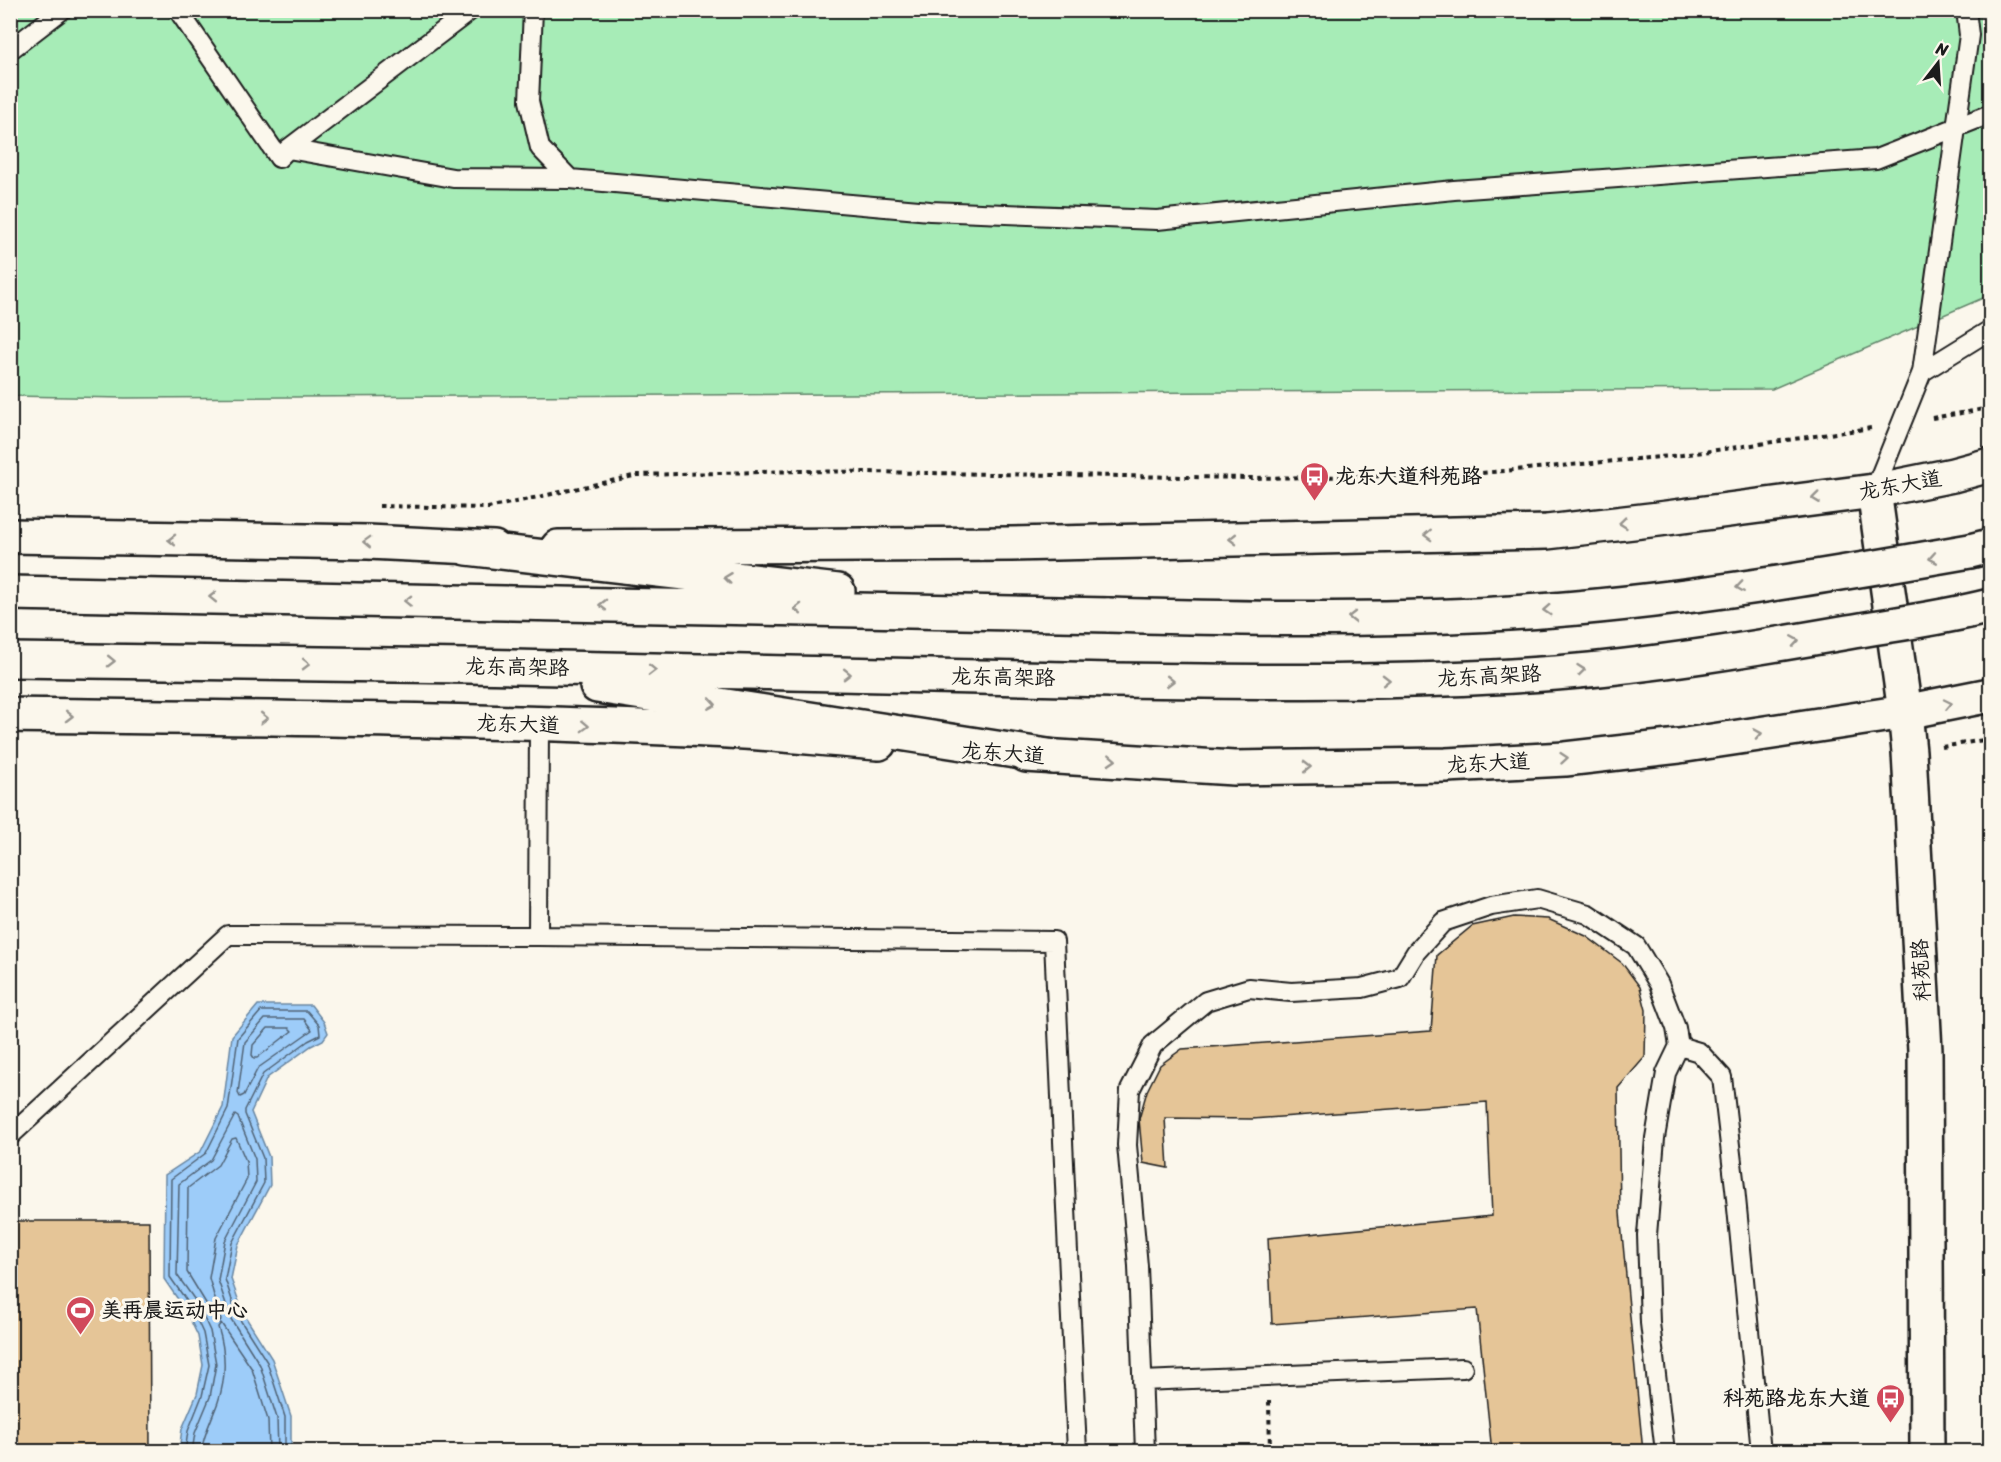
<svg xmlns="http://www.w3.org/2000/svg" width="2001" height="1462" viewBox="0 0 2001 1462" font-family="Sriracha,'LXGW WenKai TC',sans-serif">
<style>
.green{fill:#a7ecb7;stroke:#62846a;stroke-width:1.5}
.water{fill:#9dccf9;stroke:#6986a1;stroke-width:1.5}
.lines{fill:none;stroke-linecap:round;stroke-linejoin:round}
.shore{stroke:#506274;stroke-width:1.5}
.building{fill:#e5c597;stroke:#1c1c1c;stroke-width:1.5}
.service-casing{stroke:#1c1c1c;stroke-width:22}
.tertiary-casing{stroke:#1c1c1c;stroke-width:38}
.primary-casing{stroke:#1c1c1c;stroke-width:38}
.trunk-casing{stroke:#1c1c1c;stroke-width:38}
.path{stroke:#1c1c1c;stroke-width:4;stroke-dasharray:4.5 4.5;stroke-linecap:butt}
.service{stroke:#fbf7ec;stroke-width:18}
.tertiary{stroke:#fbf7ec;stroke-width:33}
.primary{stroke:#fbf7ec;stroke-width:33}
.trunk{stroke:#fbf7ec;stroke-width:33}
.trunk-bridge-casing{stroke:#1c1c1c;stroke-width:38;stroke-linecap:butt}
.trunk-bridge{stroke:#fbf7ec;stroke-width:33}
.oneway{stroke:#97948e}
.labels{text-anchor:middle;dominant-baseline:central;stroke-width:6;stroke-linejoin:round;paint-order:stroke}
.poi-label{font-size:21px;font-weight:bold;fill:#1c1c1c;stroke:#fbf7ec;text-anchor:start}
.street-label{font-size:21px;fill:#1c1c1c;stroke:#fbf7ec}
</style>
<rect width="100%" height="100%" fill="#fbf7ec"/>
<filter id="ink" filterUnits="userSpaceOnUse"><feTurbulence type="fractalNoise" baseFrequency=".0167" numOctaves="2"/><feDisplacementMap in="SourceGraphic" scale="12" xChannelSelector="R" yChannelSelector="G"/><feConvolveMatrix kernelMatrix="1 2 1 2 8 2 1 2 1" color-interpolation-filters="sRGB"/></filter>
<g filter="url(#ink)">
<path class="green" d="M11 11H1990V295L1772 389 125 398 11 396Z"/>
<path class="water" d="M258 1005H311L324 1022 328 1033 323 1040 311 1046 267 1078 251 1112 269 1157 270 1185 238 1245 231 1279 243 1313 272 1359 291 1416V1451H179L182 1429 197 1394 203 1365 198 1336 186 1311 164 1279 165 1175 201 1151 223 1107 232 1036Z"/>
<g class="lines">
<path class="shore" d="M265 1019H304L312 1030 258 1068 244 1095 240 1097 238 1093 245 1042Z
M268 1028H289L292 1031 257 1058H254L252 1055 253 1045Z
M236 1138 246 1161 247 1179 216 1238 209 1278 221 1320 218 1323 187 1272 188 1188 218 1165 232 1139Z
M185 1452 188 1431 202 1396 209 1365 203 1333 191 1307 170 1277 171 1179 206 1153 228 1109 238 1038 261 1011H307L319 1025 320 1035 308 1041 263 1074 245 1110V1114L263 1158 264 1183 232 1243 225 1279 237 1315 267 1362 285 1417V1452
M192 1452 195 1433 210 1397 216 1364 210 1331 197 1303 177 1275 179 1184 211 1160 235 1115 238 1117 255 1159 256 1182 225 1241 218 1280 231 1319 260 1365 277 1418 278 1452
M201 1452C204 1433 212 1419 218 1402 227 1376 226 1352 218 1327L221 1323 252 1369 268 1420 269 1452"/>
</g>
<path class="building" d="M1514 917 1548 919 1586 936 1622 963 1640 987 1646 1010 1645 1057 1618 1088 1620 1213 1643 1452H1492L1477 1309 1272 1324 1268 1238 1492 1216 1487 1102 1252 1119 1165 1118 1168 1168 1143 1163 1139 1119 1147 1091 1160 1065 1182 1049 1431 1031 1437 955 1472 926Z
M10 1221H149L150 1452H10Z"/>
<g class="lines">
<defs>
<path id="service" d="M178 10 279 158 288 149 471 10
M533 10 529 101 540 148 570 179 930 211 1157 220 1454 190 1876 159 1990 114
M10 50 62 10
M288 149 453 178 570 179
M1922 372 1990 330
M1874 491 1922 372 1969 35 1966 10
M538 936 1054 941 1077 1452
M10 1136 228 935 538 936 539 724
M1142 1381 1463 1368
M1145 1452 1138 1266 1127 1145 1130 1090 1153 1045 1206 1001 1249 988 1291 992 1362 988 1400 978 1416 952 1443 922 1491 906 1537 899 1588 914 1636 946 1659 984 1676 1028 1679 1046
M1665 1452 1650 1323 1647 1235 1655 1138 1666 1073 1679 1046 1699 1052 1722 1077 1735 1188 1761 1452"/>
<path id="tertiary" d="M1874 491 1905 712 1909 752 1925 1051 1927 1452"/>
<path id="primary" d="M10 536 368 542 494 548
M558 547 1011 544 1547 532 1659 519 1874 491 1953 475 1990 465
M10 715C243 718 475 719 707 730 764 732 822 739 879 743
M1026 755 1234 768 1446 765 1565 759 1679 746 1905 712 1990 695"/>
<path id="trunk" d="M467 548 838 591
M10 593 1109 615
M10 660 468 666 1112 680
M597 686 1054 757"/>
</defs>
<use href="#service" class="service-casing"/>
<use href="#tertiary" class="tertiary-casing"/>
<use href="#primary" class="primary-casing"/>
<use href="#trunk" class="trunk-casing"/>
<path class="path" d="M1932 418 1990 408
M379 506 488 508 638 475 801 471 1251 478 1459 475 1682 455 1871 428
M1942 747 1990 739
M1269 1401 1270 1452"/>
<use href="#service" class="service"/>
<use href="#tertiary" class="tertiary"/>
<use href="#primary" class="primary"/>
<use href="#trunk" class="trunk"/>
<defs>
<path id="trunk-bridge" d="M1109 615C1257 619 1405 622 1553 610 1693 599 1832 575 1970 551L1990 546
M1112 680C1260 682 1408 684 1556 673 1654 665 1751 649 1848 632 1895 624 1944 618 1990 606"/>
</defs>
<use href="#trunk-bridge" class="trunk-bridge-casing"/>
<use href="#trunk-bridge" class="trunk-bridge"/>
</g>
<defs><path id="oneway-chevron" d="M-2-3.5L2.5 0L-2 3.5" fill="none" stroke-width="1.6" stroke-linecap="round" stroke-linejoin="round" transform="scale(1.5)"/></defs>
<g class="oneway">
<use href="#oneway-chevron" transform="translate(1816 498) rotate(173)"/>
<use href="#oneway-chevron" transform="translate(1623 523) rotate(174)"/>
<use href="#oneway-chevron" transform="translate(1428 535) rotate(178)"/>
<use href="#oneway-chevron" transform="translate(1233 539) rotate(179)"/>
<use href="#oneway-chevron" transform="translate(172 540) rotate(-179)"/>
<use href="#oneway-chevron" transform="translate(367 542) rotate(-178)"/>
<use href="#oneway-chevron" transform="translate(1933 558) rotate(170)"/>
<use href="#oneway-chevron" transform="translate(728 578) rotate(-173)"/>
<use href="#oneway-chevron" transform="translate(1740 587) rotate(172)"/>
<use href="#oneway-chevron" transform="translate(213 597) rotate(-179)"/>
<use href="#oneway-chevron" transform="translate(408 601) rotate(-179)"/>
<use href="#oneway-chevron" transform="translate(603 605) rotate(-179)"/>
<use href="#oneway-chevron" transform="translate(798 609) rotate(-179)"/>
<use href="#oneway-chevron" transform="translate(1547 610) rotate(176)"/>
<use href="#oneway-chevron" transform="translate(1352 617) rotate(180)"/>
<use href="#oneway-chevron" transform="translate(1795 641) rotate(-9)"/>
<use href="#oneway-chevron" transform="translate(111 661) rotate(1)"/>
<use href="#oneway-chevron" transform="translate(306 664) rotate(1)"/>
<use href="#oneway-chevron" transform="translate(652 670) rotate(1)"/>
<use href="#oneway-chevron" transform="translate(1581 670) rotate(-6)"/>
<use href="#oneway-chevron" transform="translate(847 674) rotate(1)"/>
<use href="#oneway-chevron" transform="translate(1386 680) rotate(-1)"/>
<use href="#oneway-chevron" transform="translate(1170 681) rotate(1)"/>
<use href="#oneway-chevron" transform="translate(712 704) rotate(9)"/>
<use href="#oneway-chevron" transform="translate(1948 704) rotate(-12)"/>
<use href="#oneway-chevron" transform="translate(69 716) rotate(1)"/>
<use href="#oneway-chevron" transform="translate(264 718) rotate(1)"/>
<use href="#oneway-chevron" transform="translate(585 726) rotate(2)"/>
<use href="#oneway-chevron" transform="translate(1758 734) rotate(-9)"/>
<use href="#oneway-chevron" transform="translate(1564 758) rotate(-5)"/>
<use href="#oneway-chevron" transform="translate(1112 760) rotate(3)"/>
<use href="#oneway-chevron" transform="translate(1307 767) rotate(-1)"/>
</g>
</g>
<defs>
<symbol id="bus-pin" viewBox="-11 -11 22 30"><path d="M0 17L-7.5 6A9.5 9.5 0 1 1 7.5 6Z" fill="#d1495b" stroke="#fbf7ec"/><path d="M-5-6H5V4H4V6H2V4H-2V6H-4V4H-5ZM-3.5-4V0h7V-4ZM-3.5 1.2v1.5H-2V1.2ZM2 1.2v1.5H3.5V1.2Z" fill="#fff"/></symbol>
<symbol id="stadium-pin" viewBox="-11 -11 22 30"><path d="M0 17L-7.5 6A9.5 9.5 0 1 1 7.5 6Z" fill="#d1495b" stroke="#fbf7ec"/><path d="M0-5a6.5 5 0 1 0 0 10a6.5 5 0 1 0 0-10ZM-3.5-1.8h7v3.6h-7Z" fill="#fff"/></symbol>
</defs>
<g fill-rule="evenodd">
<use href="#bus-pin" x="1298" y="460" width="33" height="45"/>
<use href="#stadium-pin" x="64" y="1294" width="33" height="45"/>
<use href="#bus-pin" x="1874" y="1382" width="33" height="45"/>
</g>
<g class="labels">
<g class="poi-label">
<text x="1335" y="476">龙东大道科苑路</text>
<text x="101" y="1310">美再晨运动中心</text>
<text x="1870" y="1398" text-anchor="end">科苑路龙东大道</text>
</g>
<g class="street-label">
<text transform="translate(1900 485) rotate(-10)">龙东大道</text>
<text transform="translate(517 667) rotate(1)">龙东高架路</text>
<text transform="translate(1489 676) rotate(-3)">龙东高架路</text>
<text transform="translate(1003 677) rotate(1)">龙东高架路</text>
<text transform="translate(518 724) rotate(2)">龙东大道</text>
<text transform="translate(1003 753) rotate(4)">龙东大道</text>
<text transform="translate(1488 763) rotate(-3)">龙东大道</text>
<text transform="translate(1921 970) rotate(-93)">科苑路</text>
</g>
</g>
<rect width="2001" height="1462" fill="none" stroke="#fbf7ec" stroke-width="36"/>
<rect x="18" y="18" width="1965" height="1426" fill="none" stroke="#1c1c1c" stroke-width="2" filter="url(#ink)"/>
<g transform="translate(1938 63) rotate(17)" stroke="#fbf7ec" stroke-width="4.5" paint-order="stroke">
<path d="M0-4.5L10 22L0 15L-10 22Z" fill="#1c1c1c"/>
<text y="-9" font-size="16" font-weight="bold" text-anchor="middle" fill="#1c1c1c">N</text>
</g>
</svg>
